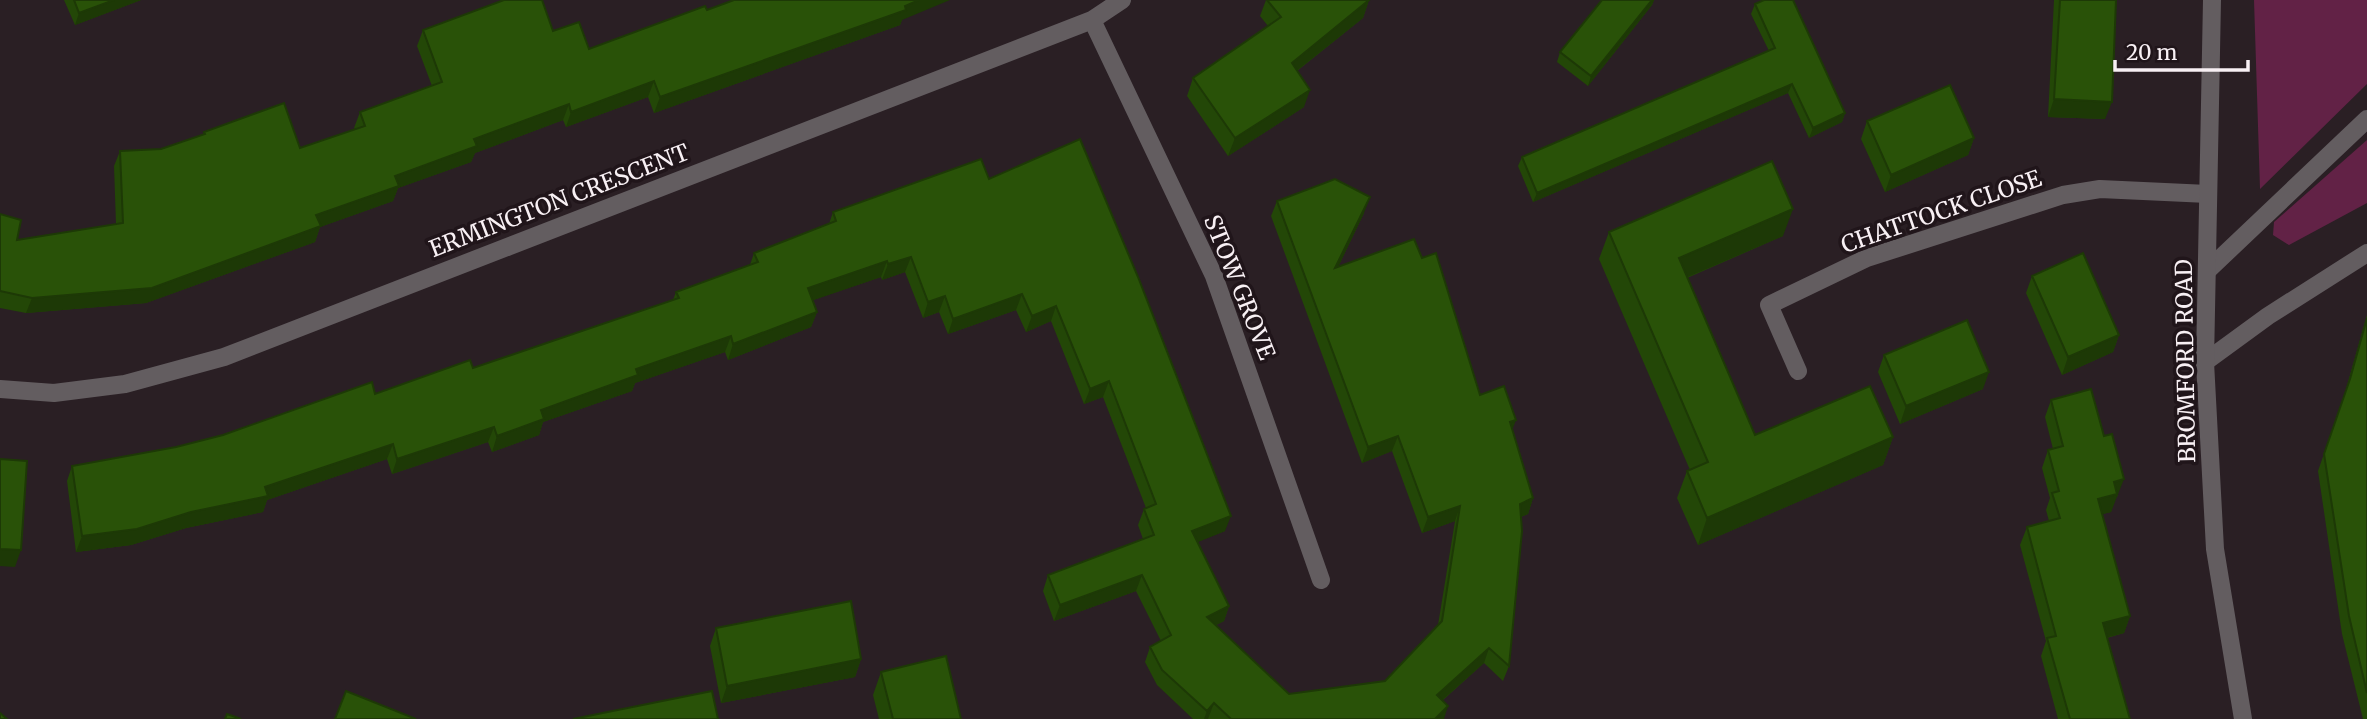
<svg xmlns="http://www.w3.org/2000/svg" width="2367" height="719" viewBox="0 0 2367 719" font-family="Merriweather,serif">
<style>
.green{fill:#622246}
.lines{fill:none;stroke-linecap:round;stroke-linejoin:round}
.minor{stroke:#635d60;stroke-width:18}
.tertiary{stroke:#635d60;stroke-width:18}
.wall{fill:#234707}
.shaded-wall{fill:#1d3906}
.building{fill:#295208;stroke:#1d3906;stroke-width:2}
.labels{text-anchor:middle;dominant-baseline:central;stroke-width:7;stroke-linejoin:round;paint-order:stroke}
.street-label{font-size:23px;fill:#f8f0f4;stroke:#20151a}
</style>
<rect width="100%" height="100%" fill="#2a1f24"/>
<path class="green" d="M2254 0H2367V84L2260 189Z
M2367 140V203L2289 245 2273 235 2274 222Z"/>
<g class="lines">
<path class="minor" d="M1092 20 1214 276 1321 580
M2207 271 2367 119
M2205 362 2268 316 2367 253
M1798 371 1769 305 1867 258 2063 195 2100 189 2208 194
M0 389 54 393 125 384 224 357 1092 20 1122 0"/>
<path class="tertiary" d="M2212 0 2205 362 2215 549 2243 719"/>
</g>
<path class="wall" d="M64 0H141L75 25Z
M501 0H542L553 31 589 49 707 10 902 20 900 25 654 113 648 97 566 127 563 120 475 153 471 162 398 188 393 201 320 227 315 242 146 303 26 313 0 308V214L17 240 116 224 114 166 120 151 161 149 203 135 204 132 300 148 355 129 354 128 360 112 432 86 417 46 423 30 500 2Z
M1266 0H1369L1363 18 1297 71 1304 107 1228 156 1187 96 1193 78 1268 26 1260 16Z
M1602 0H1654L1652 5 1588 86 1557 62 1560 52Z
M2054 0H2116L2105 119 2048 117Z
M1755 4 1845 113 1842 122 1809 138 1788 93 1533 202 1518 166 1522 157 1769 51 1751 14Z
M1867 121 1974 138 1968 155 1885 192 1861 139Z
M989 179 1225 531 1197 542 1229 606 1224 621 1216 625 1289 694 1385 681 1438 625 1455 521 1422 533 1392 451 1362 463 1271 216 1277 201 1364 213 1338 267 1422 258 1480 395 1512 430 1533 498 1528 514 1521 517 1509 666 1503 681 1484 663 1443 700 1444 719H1193L1157 685 1145 662 1150 647 1161 641 1136 591 1054 621 1043 591 1048 575 1143 539 1138 525 1144 509 1146 508 1103 397 1084 404 1051 321 1026 332 1016 310 948 334 939 312 923 318 905 272 882 280 881 277 813 300 817 312 811 327 728 360 725 352 635 383 632 391 543 422 539 435 492 452 488 442 392 474 387 459 267 500 263 512 186 528 131 545 76 552 67 481 72 466 176 447 473 368 673 300 676 292 750 265 754 253 829 224 833 212Z
M1609 232 1783 236 1687 278 1755 435 1893 437 1883 465 1698 545 1677 498 1687 471 1690 470 1599 259Z
M2032 276 2119 335 2113 352 2062 375 2026 293Z
M2367 315V719H2363L2342 634 2318 471 2344 396Z
M1884 355 1983 389 1900 424 1878 372Z
M2051 400 2118 496 2116 497 2111 512 2102 514 2130 616 2124 633 2107 638 2130 719H2058L2041 656 2046 641 2020 545 2027 527 2049 521 2046 510 2050 498 2042 468 2048 450 2053 449 2045 417Z
M716 628 861 659 855 677 721 703 710 646Z
M881 672 961 719H879L873 695Z"/>
<path class="shaded-wall" d="M114 0H141L75 25 79 13Z
M919 0H950L902 20 900 25 654 113 660 97Z
M1369 0 1363 18 1285 80 1292 63Z
M1652 0H1654L1652 5 1588 86 1591 76Z
M654 81 648 97 566 127 571 112Z
M1792 84 1788 93 1533 202 1537 193Z
M1310 90 1304 107 1228 156 1235 138Z
M2054 99 2112 102 2105 119 2048 117Z
M569 104 563 120 475 153 471 162 398 188 393 201 320 227 315 242 146 303 26 313 32 298 316 215 395 176 474 139Z
M1845 113 1842 122 1809 138 1813 128Z
M1974 138 1968 155 1885 192 1891 175Z
M1370 197 1364 213 1330 284 1335 268Z
M1793 209 1783 236 1669 285 1679 258Z
M911 257 905 272 882 280 888 264Z
M887 261 881 277 802 304 808 288Z
M1022 294 1016 310 948 334 953 319Z
M945 296 939 312 923 318 928 302Z
M1056 306 1051 321 1026 332 1032 316Z
M817 312 811 327 728 360 733 344Z
M2119 335 2113 352 2062 375 2068 357Z
M731 336 725 352 635 383 632 391 543 422 539 435 492 452 497 436 541 410 636 369Z
M1989 372 1983 389 1900 424 1906 406Z
M1109 381 1103 397 1084 404 1090 389Z
M1516 420 1510 436V422Z
M494 427 488 442 392 474 397 459Z
M1398 436 1392 451 1362 463 1368 447Z
M1893 437 1883 465 1698 545 1707 518Z
M393 444 387 459 267 500 263 512 186 528 131 545 76 552 82 536 265 487Z
M2124 479 2111 512 2092 517 2098 499 2114 482Z
M1533 498 1528 514 1514 519 1520 504Z
M1460 506 1455 521 1422 533 1428 517Z
M1231 516 1225 531 1186 547 1192 531Z
M0 549 21 550 15 567 0 566Z
M1142 575 1136 591 1054 621 1060 605Z
M1229 606 1224 621 1202 632 1207 617Z
M2130 616 2124 633 2097 640 2103 623Z
M1489 648 1484 663 1431 710 1437 695Z
M861 659 855 677 721 703 727 686Z
M1214 703 1208 719H1204L1207 711Z
M1448 706 1444 719H1435Z"/>
<path class="building" d="M74 0H114L79 13Z
M504 0H542L553 31 579 22 589 49 705 6 707 10 734 0H919L905 6 906 10 660 97 654 81 571 112 569 104 474 139 477 146 395 176 399 186 316 215 321 226 152 288 32 298 0 291V214L21 220 17 240 123 223 120 151 161 149 205 134 204 132 284 103 300 148 365 126 360 112 442 82 423 30Z
M1267 0H1369L1292 63 1310 90 1235 138 1193 78 1281 17Z
M1602 0H1652L1591 76 1560 52Z
M1764 0H1793L1845 113 1813 128 1792 84 1537 193 1522 157 1775 48 1755 4Z
M2060 0H2116L2112 102 2054 99Z
M1950 85 1974 138 1891 175 1867 121Z
M1080 139 1138 277 1231 516 1192 531 1229 606 1207 617 1289 694 1385 681 1442 621 1460 506 1428 517 1398 436 1368 447 1277 201 1335 179 1370 197 1335 268 1414 239 1422 258 1436 253 1480 395 1504 386 1516 420 1510 422 1533 498 1520 504 1522 531 1509 666 1489 648 1437 695 1448 706 1435 719H1231L1214 703 1207 711 1162 670 1150 647 1171 635 1142 575 1060 605 1048 575 1154 535 1144 509 1156 504 1109 381 1090 389 1056 306 1032 316 1022 294 953 319 945 296 928 302 911 257 888 264 887 261 808 288 817 312 733 344 731 336 636 369 638 375 541 410 544 419 497 436 494 427 397 459 393 444 265 487 268 496 191 512 137 529 82 536 72 466 176 447 223 435 372 382 375 394 470 360 473 368 679 298 676 292 758 262 754 253 836 221 833 212 981 159 989 179Z
M1772 161 1793 209 1679 258 1755 435 1870 386 1893 437 1707 518 1687 471 1708 462 1609 232Z
M2083 253 2119 335 2068 357 2032 276Z
M2367 318V693L2349 616 2324 454 2350 379Z
M1967 320 1989 372 1906 406 1884 355Z
M2091 389 2104 436 2112 434 2124 479 2114 482 2117 494 2098 499 2130 616 2103 623 2130 719H2070L2047 638 2056 636 2027 527 2060 518 2052 493 2059 491 2048 450 2063 446 2051 400Z
M0 459 27 461 21 550 0 549Z
M851 601 861 659 727 686 716 628Z
M946 656 961 719H893L881 672Z
M346 691 416 719H335Z
M712 691 718 719H573Z
M0 713 7 719H0Z
M227 714 241 719H225Z"/>
<g class="labels">
<g class="street-label">
<text transform="translate(559 200) rotate(-21)">ERMINGTON CRESCENT</text>
<text transform="translate(1941 211) rotate(-19)">CHATTOCK CLOSE</text>
<text transform="translate(1240 287) rotate(68)">STOW GROVE</text>
<text transform="translate(2185 361) rotate(-91)">BROMFORD ROAD</text>
</g>
</g>
<path d="M2115 60v10h133v-10" fill="none" stroke="#f8f0f4" stroke-width="3.5"/>
<text x="2126" y="60" font-size="21" fill="#f8f0f4" stroke="#20151a" stroke-width="5" paint-order="stroke">20 m</text>
</svg>
